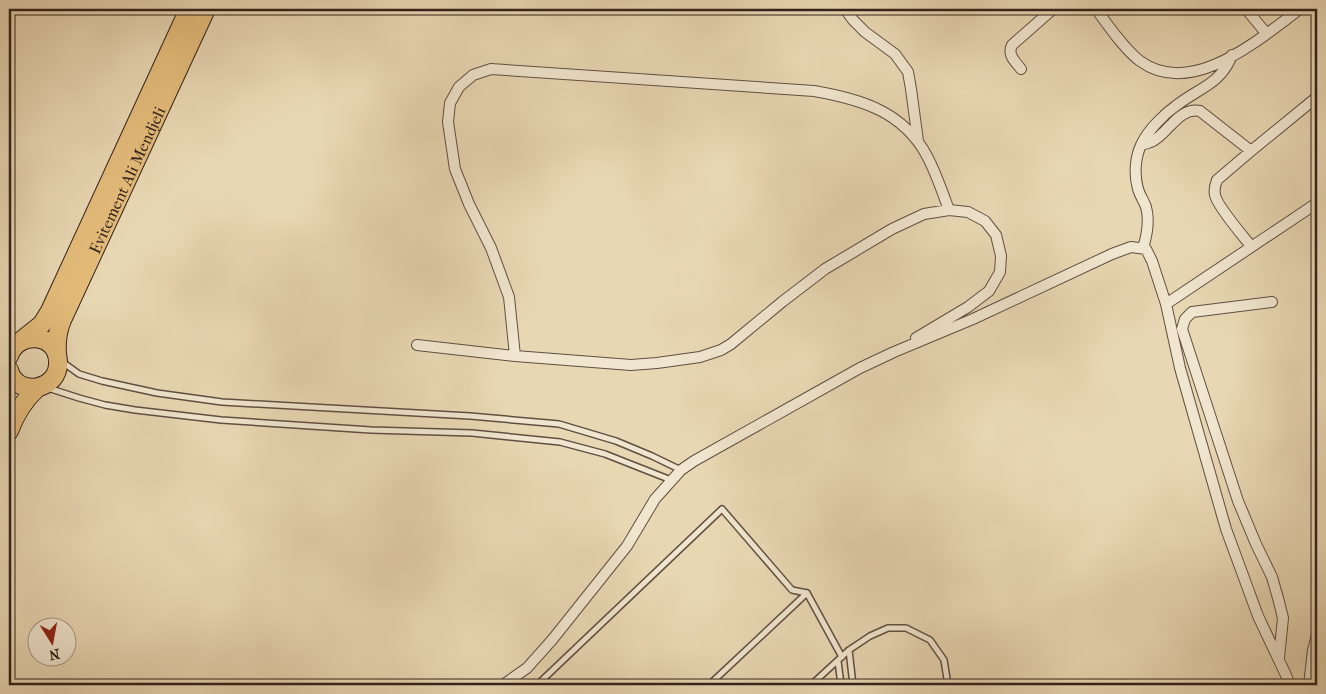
<svg xmlns="http://www.w3.org/2000/svg" width="1326" height="694" viewBox="0 0 1326 694" font-family="'IM FELL French Canon',serif">
<style>
.lines{fill:none;stroke-linecap:round;stroke-linejoin:round}
.lane-casing{stroke:#604f41;stroke-width:8}
.street-casing{stroke:#604f41;stroke-width:12}
.highway-casing{stroke:#32221b;stroke-width:20}
.lane{stroke:#f0e5ce;stroke-width:5}
.street{stroke:#f0e5ce;stroke-width:10}
.highway{stroke:#e4bc7a;stroke-width:18}
.labels{text-anchor:middle;dominant-baseline:central;stroke-width:4;stroke-linejoin:round;paint-order:stroke}
.street-label{font-size:16px;fill:#32221b;stroke:#f0e5ce}
</style>
<rect width="100%" height="100%" fill="#e8d7b3"/>
<filter id="stains"><feTurbulence type="fractalNoise" baseFrequency=".004" numOctaves="4"/><feColorMatrix values="0 0 0 0 .2 0 0 0 0 .09 0 0 0 0 .02 0 0 0 .5 -.17"/></filter>
<radialGradient id="worn" r=".72"><stop offset=".6" stop-color="#630" stop-opacity="0"/><stop offset="1" stop-color="#630" stop-opacity=".3"/></radialGradient>
<g class="lines">
<defs>
<path id="lane" d="M61 361 79 374 102 381 157 393 222 402 470 416 559 424 616 441 652 456 681 470
M48 388 79 398 105 405 135 410 221 420 371 430 472 433 560 442 605 454 671 480
M807 593 842 657
M849 650 853 685
M838 661 841 685
M537 685 722 509 792 590 807 593
M709 685 807 593
M811 685 849 650 870 636 888 628H906L930 640 944 660 948 685"/>
<path id="street" d="M845 9 853 20 865 32 895 54 908 72 911 89 918 141
M1096 9C1108 25 1124 49 1140 61 1192 99 1259 39 1300 9
M1246 9 1266 33
M1021 69C1015 61 1007 55 1012 45L1053 9
M1141 145C1145 144 1149 143 1153 141 1169 132 1179 107 1200 111L1251 151
M1251 246C1243 236 1217 206 1215 195 1214 190 1215 185 1217 180L1251 151 1317 97
M1143 248C1147 235 1150 221 1146 207 1144 201 1140 196 1138 189 1134 175 1135 158 1141 145 1148 130 1164 114 1177 105 1199 88 1221 84 1232 55
M1272 302 1192 312 1185 319 1182 329 1238 501 1256 544 1272 577 1278 598 1283 618 1279 658
M1166 304 1317 203
M417 345 515 356 631 365 657 363 700 357 721 350 731 344 782 302 825 269 892 229 924 214 949 210 968 212 985 221 996 235 1001 256 1000 272 989 291 968 307 916 338
M515 356 509 297 491 248 469 204 455 169 448 122 450 103 459 87 473 75 491 69 814 91C860 99 903 111 927 156 936 173 942 191 949 210
M503 685 527 668 552 640 627 546 655 499 681 470 694 461 860 368 894 352 973 319 1112 254 1131 247 1146 249 1152 261 1166 304 1180 368 1226 529 1258 616 1285 673 1290 685
M1309 685 1313 650 1317 635"/>
<g id="highway">
<path d="M22 340 42 324 50 311 189 9"/>
<path id="s1" d="M57 354C56 341 57 332 62 320L206 9"/>
<path d="M9 356C18 330 57 333 58 361 60 391 16 398 9 370"/>
<path d="M9 431C15 415 25 399 37 388"/>
</g>
</defs>
<use href="#lane" class="lane-casing"/>
<use href="#street" class="street-casing"/>
<use href="#highway" class="highway-casing"/>
<use href="#lane" class="lane"/>
<use href="#street" class="street"/>
<use href="#highway" class="highway"/>
</g>
<g class="labels">
<g class="street-label">
<text stroke="none"><textPath href="#s1" startOffset="189">Evitement Ali Mendjeli</textPath></text>
</g>
</g>
<rect width="1326" height="694" fill="none" stroke="#e8d7b3" stroke-width="30"/>
<rect x="10" y="10" width="1306" height="674" fill="none" stroke="#32221b" stroke-width="2.5"/>
<rect x="15" y="15" width="1296" height="664" fill="none" stroke="#32221b"/>
<g transform="translate(52 642) rotate(169)"><circle r="24" fill="#f0e5ce" stroke="#a49786"/>
<path d="M0-4L9 19L0 12L-9 19Z" fill="#8f2418"/>
<text y="-8" font-size="14" font-weight="bold" text-anchor="middle" fill="#32221b">N</text>
</g>
<rect width="100%" height="100%" filter="url(#stains)"/>
<rect width="100%" height="100%" fill="url(#worn)"/>
</svg>
